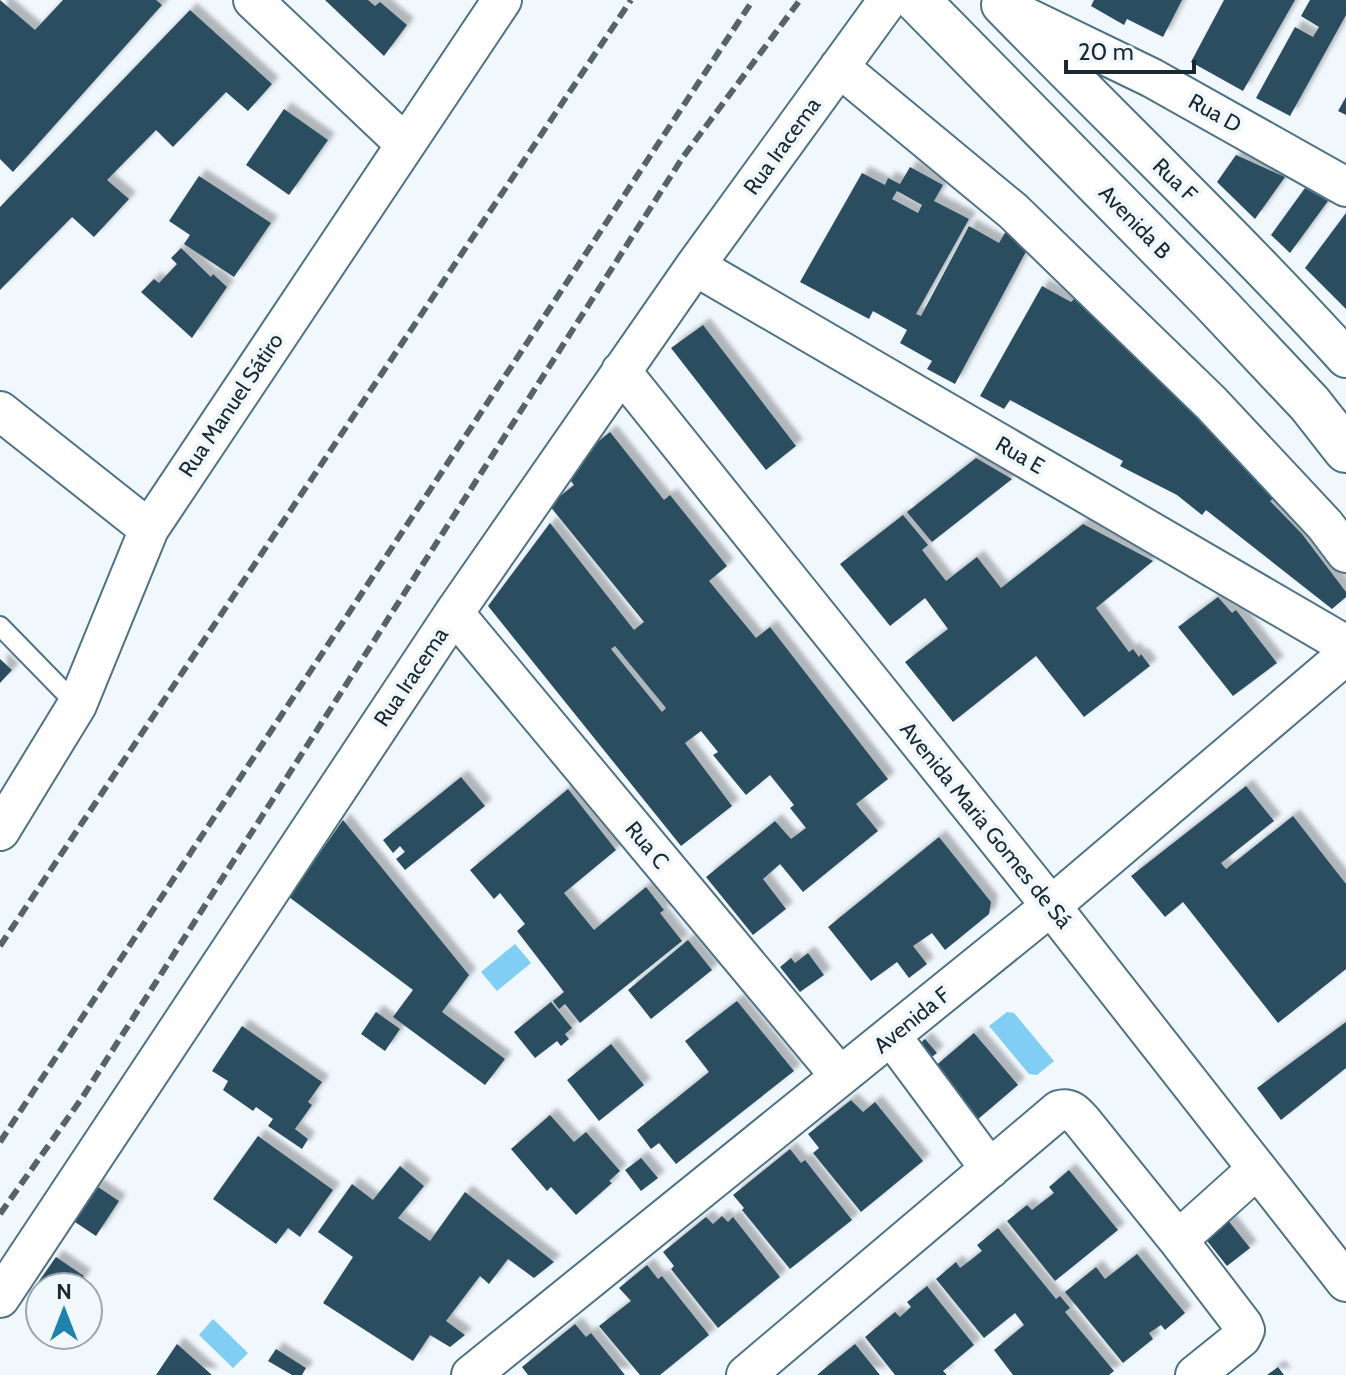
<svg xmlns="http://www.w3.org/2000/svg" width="1346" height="1375" viewBox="0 0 1346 1375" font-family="Cabin,sans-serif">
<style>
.water{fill:#81cef4}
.building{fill:#2b4d5e;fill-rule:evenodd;filter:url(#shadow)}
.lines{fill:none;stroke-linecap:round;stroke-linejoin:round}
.service-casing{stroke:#4f7284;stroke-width:22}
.minor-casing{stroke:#4f7284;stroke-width:42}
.tertiary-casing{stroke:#4f7284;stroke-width:48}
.service{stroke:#fff;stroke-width:18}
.minor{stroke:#fff;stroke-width:38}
.tertiary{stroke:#fff;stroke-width:44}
.rail{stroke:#57636a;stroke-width:6;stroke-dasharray:12 6;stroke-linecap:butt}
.labels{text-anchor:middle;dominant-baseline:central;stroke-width:8;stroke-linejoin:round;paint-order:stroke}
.street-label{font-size:22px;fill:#1a2830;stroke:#f1f8fd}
</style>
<defs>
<filter id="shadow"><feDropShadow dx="7" dy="-7" stdDeviation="2" flood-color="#0004"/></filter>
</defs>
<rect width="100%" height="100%" fill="#f1f8fd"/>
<path class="water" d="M515 944 531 963 497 991 481 972Z
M1007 1012 1014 1013 1054 1061 1037 1075 1029 1074 989 1026Z
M213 1319 248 1353 233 1368 199 1335Z"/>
<path class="building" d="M0 0 35 30 63 0H156L162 5 13 172 0 159Z
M325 0H368L375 6 380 2 407 25 384 56Z
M1094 0H1182L1163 37 1127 19 1124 25 1091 6Z
M1224 0H1295L1243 91 1191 62Z
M1310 0H1346V15L1290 116 1256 98 1295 27 1313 37 1319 27 1301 16Z
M190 10 272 84 248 111 226 92 173 147 156 130 107 180 129 199 94 237 72 217 0 290V207Z
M1346 97V115L1338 111Z
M284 109 328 140 289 195 246 165Z
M1236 155 1285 177 1255 219 1217 182Z
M910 167 943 185 934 201 969 219 916 314 921 316 969 226 999 243 1006 231 1029 246 955 384 927 369 932 361 900 343 907 330 873 311 869 319 800 282 862 173 885 185 888 178 900 184ZM897 191 922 205 918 213 892 199Z
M199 176 271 223 234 277 184 244 190 235 169 221Z
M1305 188 1328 201 1290 253 1271 235Z
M1346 213V309L1305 268Z
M181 248 211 277 213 274 227 287 192 338 141 292 154 279 159 283 177 264 171 258Z
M1042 286 1071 302 1074 299 1149 365 1274 498 1270 501 1302 534 1346 592V597L1332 609 1206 510 1202 515 1177 495 1120 466 1123 461 1010 400 1004 409 980 396Z
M703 325 796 446 766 470 671 348Z
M610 432 664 500 670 495 727 566 709 581 756 638 770 627 888 779 856 804 878 831 803 892 780 864 763 879 786 909 753 935 706 877 775 821 791 839 806 828 790 808 794 805 770 775 746 795 713 755 718 752 701 731 685 743 732 806 681 846 488 606 550 523 634 630 644 622 549 505 574 485 567 476 574 461ZM615 646 666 708 662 712 611 649Z
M976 458 1012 479 932 542 907 512Z
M903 515 928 545 922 550 946 581 977 557 1001 588 1083 524 1153 561 1096 608 1129 652 1133 649 1139 657 1141 654 1150 666 1084 717 1036 656 953 722 905 662 948 629 925 598 890 626 840 564Z
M1218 597 1232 613 1236 610 1277 663 1233 696 1178 627Z
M0 659 12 670 0 683Z
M461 777 485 806 405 870 396 859 405 852 400 846 393 853 383 840Z
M1246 786 1274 821 1221 863 1226 869 1293 816 1346 884V969L1278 1023 1183 902 1165 917 1131 876Z
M568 789 616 850 564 893 594 930 646 887 664 910 660 913 682 941 580 1023 565 1004 559 1009 553 1001 564 992 517 931 525 924 500 893 494 899 470 870Z
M343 820 469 975 442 1012 505 1059 485 1085 393 1017 413 990 289 897Z
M939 837 991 902 989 914 945 950 932 933 913 946 927 964 909 978 897 962 871 981 828 927Z
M688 940 712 970 651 1019 628 990Z
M808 953 824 975 800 992 780 967 791 958 795 963Z
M737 1001 794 1071 676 1164 659 1143 651 1149 637 1130 709 1072 685 1041Z
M551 1002 572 1028 565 1034 569 1039 561 1046 557 1041 535 1058 514 1032Z
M376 1012 400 1029 385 1051 361 1034Z
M1346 1022V1068L1281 1120 1257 1088Z
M242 1026 322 1082 308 1102 312 1105 295 1129 308 1139 302 1149 268 1126 273 1119 256 1107 253 1111 223 1090 228 1081 212 1071Z
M974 1033 1018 1085 977 1120 933 1068Z
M925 1039 937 1053 922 1064 912 1051Z
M611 1044 644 1085 599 1121 567 1080Z
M851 1100 863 1112 875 1102 923 1161 861 1212 813 1153 819 1148 808 1134Z
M550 1115 574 1142 586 1132 620 1171 609 1181 612 1183 576 1215 551 1187 547 1191 511 1149Z
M258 1136 333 1190 300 1237 288 1228 276 1244 213 1199Z
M790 1149 801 1163 805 1160 852 1220 790 1269 742 1210 744 1208 733 1195Z
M641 1158 658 1178 641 1191 625 1170Z
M400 1166 424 1186 398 1218 430 1241 465 1192 554 1262 534 1278 508 1259 489 1284 480 1276 446 1321 465 1335 450 1347 430 1335 413 1361 323 1303 353 1257 318 1232 352 1184 373 1200Z
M1069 1170 1118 1230 1055 1281 1007 1221 1027 1205 1032 1210 1054 1193 1049 1187Z
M95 1185 119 1201 96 1236 72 1220Z
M722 1216 728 1222 733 1217 780 1277 718 1328 671 1269 674 1266 663 1252 706 1217 713 1224Z
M1227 1219 1250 1248 1227 1266 1204 1237Z
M998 1228 1056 1299 1060 1296 1070 1308 1065 1312 1114 1371 1109 1375H1013L994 1350 1024 1325 1015 1313 984 1338 936 1279 956 1262 960 1268 972 1259 982 1251 977 1245Z
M1137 1254 1185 1313 1165 1330 1161 1325 1149 1333 1153 1339 1123 1363 1065 1292 1096 1267 1105 1279Z
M56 1257 84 1276 77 1287H40V1296L32 1291Z
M647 1265 658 1279 662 1276 709 1335 660 1375H640L599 1326 631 1301 619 1288Z
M927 1286 974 1345 943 1371 947 1375H895L865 1337 895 1312 900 1317 911 1307 907 1302Z
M575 1324 586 1337 591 1333 625 1375H528L522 1367Z
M177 1344 212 1375H156Z
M855 1344 880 1375H817L824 1369Z
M276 1349 306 1368 302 1375H292L268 1361Z
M1278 1367 1284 1375H1267Z"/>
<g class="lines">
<defs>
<path id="service" d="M0 626 77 705"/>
<path id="minor" d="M253 0 405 144
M1001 5C1116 123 1235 236 1346 358
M1026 17 1152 78 1346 187
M839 67 1013 211 1211 403 1325 525 1346 553
M695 266 1346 645
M621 371 1051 906 1346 1282
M0 411 149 529
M454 613 840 1076
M0 831 77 705 149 529 502 0
M892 1037 990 1169
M1178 1240 1257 1169
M0 1298 454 613 695 266 888 0
M471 1375 1051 906 1346 655
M746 1375 1059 1110C1070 1107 1075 1113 1082 1121L1178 1240 1243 1325 1245 1330 1241 1338 1195 1375"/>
<path id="tertiary" d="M917 0 1213 301 1310 404 1346 450"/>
</defs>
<use href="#service" class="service-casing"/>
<use href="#minor" class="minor-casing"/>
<use href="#tertiary" class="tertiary-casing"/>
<use href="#service" class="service"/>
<use href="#minor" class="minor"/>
<use href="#tertiary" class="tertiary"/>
<path class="rail" d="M0 946 631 0
M0 1142 753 0
M0 1214 82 1098 683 157 800 0"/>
</g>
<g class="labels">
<g class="street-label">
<text transform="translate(1215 113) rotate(29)">Rua D</text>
<text transform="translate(782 146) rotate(-54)">Rua Iracema</text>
<text transform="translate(1175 180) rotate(44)">Rua F</text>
<text transform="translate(1135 222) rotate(46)">Avenida B</text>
<text transform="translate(231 405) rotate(-56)">Rua Manuel Sátiro</text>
<text transform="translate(1020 455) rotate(30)">Rua E</text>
<text transform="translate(411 677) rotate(-56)">Rua Iracema</text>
<text transform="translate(986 825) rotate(51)">Avenida Maria Gomes de Sá</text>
<text transform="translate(647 845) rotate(50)">Rua C</text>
<text transform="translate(912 1020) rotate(-39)">Avenida F</text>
</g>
</g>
<g transform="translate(64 1311)"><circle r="38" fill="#f1f8fd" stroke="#9ba5ab" stroke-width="2"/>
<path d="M0-6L14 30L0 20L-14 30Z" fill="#1d83ad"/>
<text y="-12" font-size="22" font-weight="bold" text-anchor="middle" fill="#1a2830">N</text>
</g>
<path d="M1066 60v12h128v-12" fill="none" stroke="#1a2830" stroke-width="4"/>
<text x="1078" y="60" font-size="24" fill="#1a2830" stroke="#f1f8fd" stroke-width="6" paint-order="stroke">20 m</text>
</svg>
